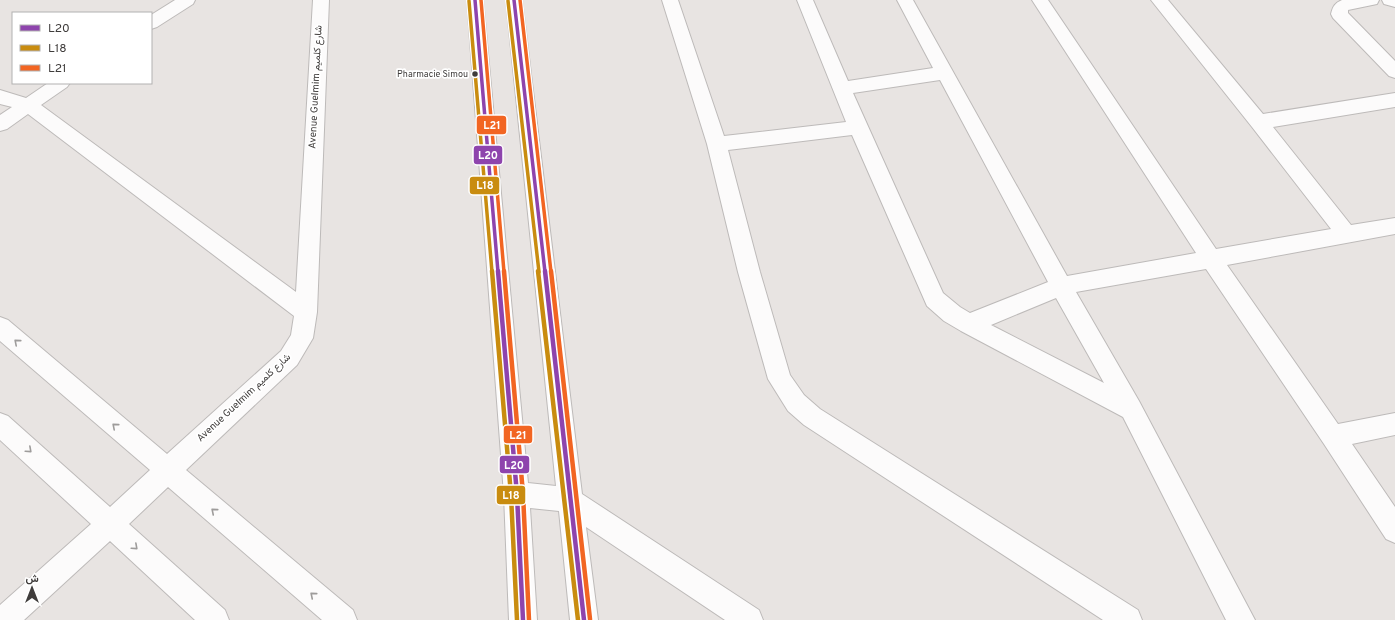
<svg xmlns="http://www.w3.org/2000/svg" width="1395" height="620" viewBox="0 0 1395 620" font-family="Overpass,Vazirmatn,sans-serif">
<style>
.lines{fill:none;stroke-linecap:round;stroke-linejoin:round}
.minor-casing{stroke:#bdbab9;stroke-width:2}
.minor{fill:#fcfbfb;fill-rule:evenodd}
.bus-1-far1-casing{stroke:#fff;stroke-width:6}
.bus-1-casing{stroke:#fff;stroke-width:8}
.bus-2-far1-casing{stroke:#fff;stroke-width:6}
.bus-2-casing{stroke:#fff;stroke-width:8}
.bus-3-far1-casing{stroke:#fff;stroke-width:6}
.bus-3-casing{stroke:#fff;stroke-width:8}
.bus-1-far1{stroke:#8e44ad;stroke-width:3.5}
.bus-1{stroke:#8e44ad;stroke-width:4.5}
.bus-2-far1{stroke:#c98c0f;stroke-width:3.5}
.bus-2{stroke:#c98c0f;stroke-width:4.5}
.bus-3-far1{stroke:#f26522;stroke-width:3.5}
.bus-3{stroke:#f26522;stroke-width:4.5}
.oneway{stroke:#9e9c9b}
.bus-dot{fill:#3f3c3b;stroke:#fff;stroke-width:1.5}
.labels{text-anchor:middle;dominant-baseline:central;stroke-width:3.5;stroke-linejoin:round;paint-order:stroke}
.bus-label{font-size:9px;fill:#3f3c3b;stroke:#fff;text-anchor:end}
.street-label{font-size:10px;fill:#3f3c3b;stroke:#fff}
.line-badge{stroke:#fff;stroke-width:1.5}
.badge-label{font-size:11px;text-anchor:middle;font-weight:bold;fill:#fff}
</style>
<rect width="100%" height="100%" fill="#e8e4e2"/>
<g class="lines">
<defs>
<path id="minor" d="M175 0H195L193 4 157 27 151 29V15Z
M313 0H329L317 312 313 338 297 365 186 470 353 610 357 620H322L168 487 129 524 225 610 229 620H195L110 541 24 620H0V605L91 524 0 440V413L8 416 110 507 150 470 0 341V317L8 320 167 454 281 351 291 335 294 316 28 114 7 129 0 131V115L12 107 0 104V90L26 98 48 83H70L67 87 41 105 296 292Z
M467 0H483L528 483 556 486 506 0H522L582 494 759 610 763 620H725L586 527 598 620H570L559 511 530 508 537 620H509L504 495Z
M662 0H678L724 136 846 122 797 0H813L848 81 933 68 897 0H913L1067 276 1196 253 1032 0H1048L1216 249 1331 229 1252 127 1151 0H1168L1263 114 1395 93V107L1273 127 1351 225 1395 218V234L1227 265 1338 424 1395 413V435L1352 444 1395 507V543L1386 539 1324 444 1206 269 1076 292 1139 401 1255 620H1226L1123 417 961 331 944 321 927 306 852 135 728 150 760 272 790 375 804 395 820 409 1138 610 1142 620H1103L804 425 788 411 768 379 738 272 707 144ZM940 80 1048 282 970 313 960 307 943 293 853 93ZM1056 298 1104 383 991 325Z
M1342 0H1379L1377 4 1348 10V13L1395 61V78L1389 76 1333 18 1331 14C1333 6 1335 3 1342 0Z
M1382 0H1395V7L1384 4Z"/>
</defs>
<use href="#minor" class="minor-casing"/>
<use href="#minor" class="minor"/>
<defs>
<path id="bus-1-far1" d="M475 0 498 272
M514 0 545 272"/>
<path id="bus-1" d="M498 271 517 495 523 620
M545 271 584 620"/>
<path id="bus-2-far1" d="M469 1 492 272
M508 1 539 272"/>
<path id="bus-2" d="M492 271 511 495 517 620
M538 271 578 620"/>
<path id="bus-3-far1" d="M481 0 504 272
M520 0 551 272"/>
<path id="bus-3" d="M504 271 523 494 529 620
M551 271 590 619"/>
</defs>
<use href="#bus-1-far1" class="bus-1-far1-casing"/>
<use href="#bus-1" class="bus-1-casing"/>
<use href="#bus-2-far1" class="bus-2-far1-casing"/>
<use href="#bus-2" class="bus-2-casing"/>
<use href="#bus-3-far1" class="bus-3-far1-casing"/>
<use href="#bus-3" class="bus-3-casing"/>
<use href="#bus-1-far1" class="bus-1-far1"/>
<use href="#bus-1" class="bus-1"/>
<use href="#bus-2-far1" class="bus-2-far1"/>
<use href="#bus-2" class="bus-2"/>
<use href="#bus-3-far1" class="bus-3-far1"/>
<use href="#bus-3" class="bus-3"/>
</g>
<defs><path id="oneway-chevron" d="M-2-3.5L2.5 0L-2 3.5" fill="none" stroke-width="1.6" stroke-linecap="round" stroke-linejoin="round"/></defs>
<g class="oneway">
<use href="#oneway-chevron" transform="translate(17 342) rotate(-139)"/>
<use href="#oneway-chevron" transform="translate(115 426) rotate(-139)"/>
<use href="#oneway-chevron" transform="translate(29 450) rotate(42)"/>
<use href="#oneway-chevron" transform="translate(214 511) rotate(-140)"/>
<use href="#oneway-chevron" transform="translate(135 547) rotate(42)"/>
<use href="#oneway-chevron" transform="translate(313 595) rotate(-140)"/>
</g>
<circle class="bus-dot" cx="475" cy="74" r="3.5"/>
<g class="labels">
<g class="bus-label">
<text x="468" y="74">Pharmacie Simou</text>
</g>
<g class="street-label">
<text transform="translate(316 87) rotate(-87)">Avenue Guelmim شارع كلميم</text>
<text transform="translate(244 398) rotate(-43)">Avenue Guelmim شارع كلميم</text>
</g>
</g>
<g class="line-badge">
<rect x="476" y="115" width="31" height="20" rx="4" fill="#f26522"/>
<rect x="473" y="145" width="30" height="20" rx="4" fill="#8e44ad"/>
<rect x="469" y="176" width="31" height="19" rx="4" fill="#c98c0f"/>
<rect x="503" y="425" width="30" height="19" rx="4" fill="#f26522"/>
<rect x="499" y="455" width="31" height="19" rx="4" fill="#8e44ad"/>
<rect x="496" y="485" width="30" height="20" rx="4" fill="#c98c0f"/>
</g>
<g class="badge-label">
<text x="492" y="129">L21</text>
<text x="488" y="159">L20</text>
<text x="485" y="189">L18</text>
<text x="518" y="439">L21</text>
<text x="514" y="469">L20</text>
<text x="511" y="499">L18</text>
</g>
<rect x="12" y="12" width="140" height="72" fill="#ffffff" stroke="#b2b1b1"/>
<rect x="20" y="25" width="20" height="6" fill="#8e44ad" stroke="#b2b1b1"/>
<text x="48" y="32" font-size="12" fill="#3f3c3b">L20</text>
<rect x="20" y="45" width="20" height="6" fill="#c98c0f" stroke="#b2b1b1"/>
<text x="48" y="52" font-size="12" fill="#3f3c3b">L18</text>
<rect x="20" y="65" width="20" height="6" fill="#f26522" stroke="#b2b1b1"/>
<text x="48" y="72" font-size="12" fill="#3f3c3b">L21</text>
<g transform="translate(32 588)" stroke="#ffffff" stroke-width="3" paint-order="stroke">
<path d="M0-3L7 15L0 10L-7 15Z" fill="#3f3c3b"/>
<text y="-6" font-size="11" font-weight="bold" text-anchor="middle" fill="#3f3c3b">ش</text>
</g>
</svg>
